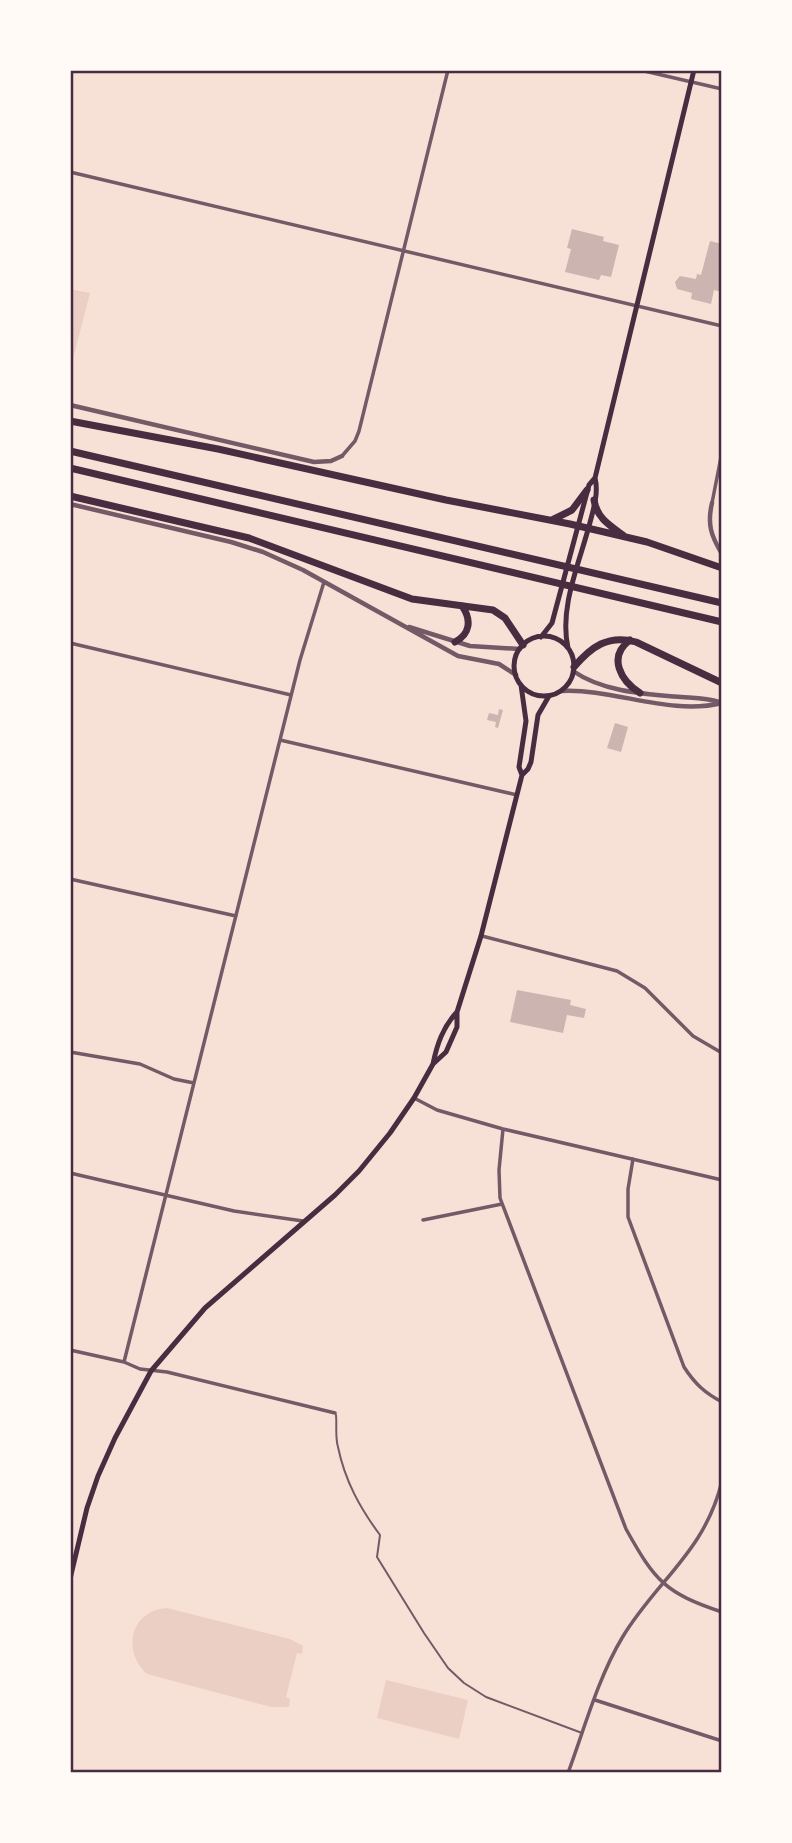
<svg xmlns="http://www.w3.org/2000/svg" width="792" height="1843" viewBox="0 0 792 1843" font-family="'Fira Sans Condensed',sans-serif">
<style>
.green{fill:#ebcfc5}
.building{fill:#ccb4b1}
.lines{fill:none;stroke-linecap:round;stroke-linejoin:round}
.service{stroke:#755966;stroke-width:2}
.minor{stroke:#755966;stroke-width:3.5}
.tertiary{stroke:#755966;stroke-width:4.5}
.secondary{stroke:#4a2c40;stroke-width:5}
.motorway{stroke:#4a2c40;stroke-width:7}
.neatline{fill:none;stroke:#4a2c40;stroke-width:2.5}
</style>
<rect width="100%" height="100%" fill="#f7e1d7"/>
<path class="green" d="M70 289 90 293 70 371Z
M167 1608 290 1639 303 1646 302 1654 297 1653 286 1697 290 1699 289 1707H271L147 1674C121 1651 131 1610 167 1608Z
M386 1680 468 1700 459 1739 377 1718Z"/>
<path class="building" d="M572 229 604 237 603 241 619 245 611 277 601 275 599 280 565 272 571 249 567 248Z
M710 241 722 244V292L714 290 711 304 691 299 692 293 677 289 675 282 680 276 696 279 697 274 701 275Z
M499 709 503 710 498 728 495 727 496 722 487 720 489 713 498 715Z
M615 723 628 727 621 752 607 748Z
M517 990 571 1000 570 1005 586 1009 584 1018 567 1015 563 1033 510 1022Z"/>
<g class="lines">
<path class="service" d="M336 1415C337 1425 335 1437 338 1447 345 1481 360 1508 380 1535L377 1557 424 1633 448 1668 464 1683 486 1697 582 1733"/>
<path class="minor" d="M640 70 722 89
M70 172 722 326
M342 456 355 441 359 431 448 70
M712 503 722 452
M70 643 291 695
M280 740 517 795
M70 879 236 916
M482 936 617 971 645 988 693 1036 722 1053
M70 1052 140 1064 174 1079 194 1083
M414 1098 437 1110 503 1129 722 1180
M503 1129 499 1170 500 1198 626 1529C655 1581 665 1593 722 1612
M633 1159 628 1189V1217L684 1367C695 1384 705 1393 722 1402
M70 1173 234 1211 303 1221
M423 1220 502 1204
M70 1350 124 1362 140 1369 167 1372 335 1413
M124 1362 300 660 324 582
M595 1700 722 1741
M568 1773C584 1730 598 1678 622 1638 656 1581 705 1552 722 1481"/>
<path class="tertiary" d="M70 405 314 462 331 461 342 456
M712 503C707 524 711 536 722 554
M70 504 231 542 263 552 303 570 458 656 499 664 516 675
M409 627 470 646 520 649
M573 671C603 692 645 694 681 697 693 698 707 698 719 702
M561 691C614 688 669 716 722 703"/>
<path class="secondary" d="M514 666a30 30 0 1 1 60 0a30 30 0 1 1-60 0Z
M541 637 552 623 589 485 595 478
M568 648C559 608 579 564 589 526 593 511 599 493 595 478L694 70
M522 775 528 769 531 762 538 715 549 696
M433 1064C437 1044 443 1027 457 1012
M70 1579 87 1508 98 1476 115 1438 151 1371 205 1308 335 1195 359 1171 390 1133 414 1098 433 1064 446 1052 457 1027V1012L481 936 522 775 519 767 526 721 521 685"/>
<path class="motorway" d="M70 421 218 449 446 500 570 524 647 542 722 568
M70 451 722 603
M70 468 722 622
M70 496 249 538 412 599 493 610 505 618 523 645
M594 500C597 518 609 525 623 535
M552 520 572 510 587 490
M630 640C607 657 621 681 640 693
M455 642C470 634 472 620 462 606
M574 667C591 647 608 634 636 642L722 683"/>
</g>
<rect width="792" height="1843" fill="none" stroke="#fffaf5" stroke-width="144"/>
<rect x="72" y="72" width="648" height="1699" class="neatline"/>
</svg>
